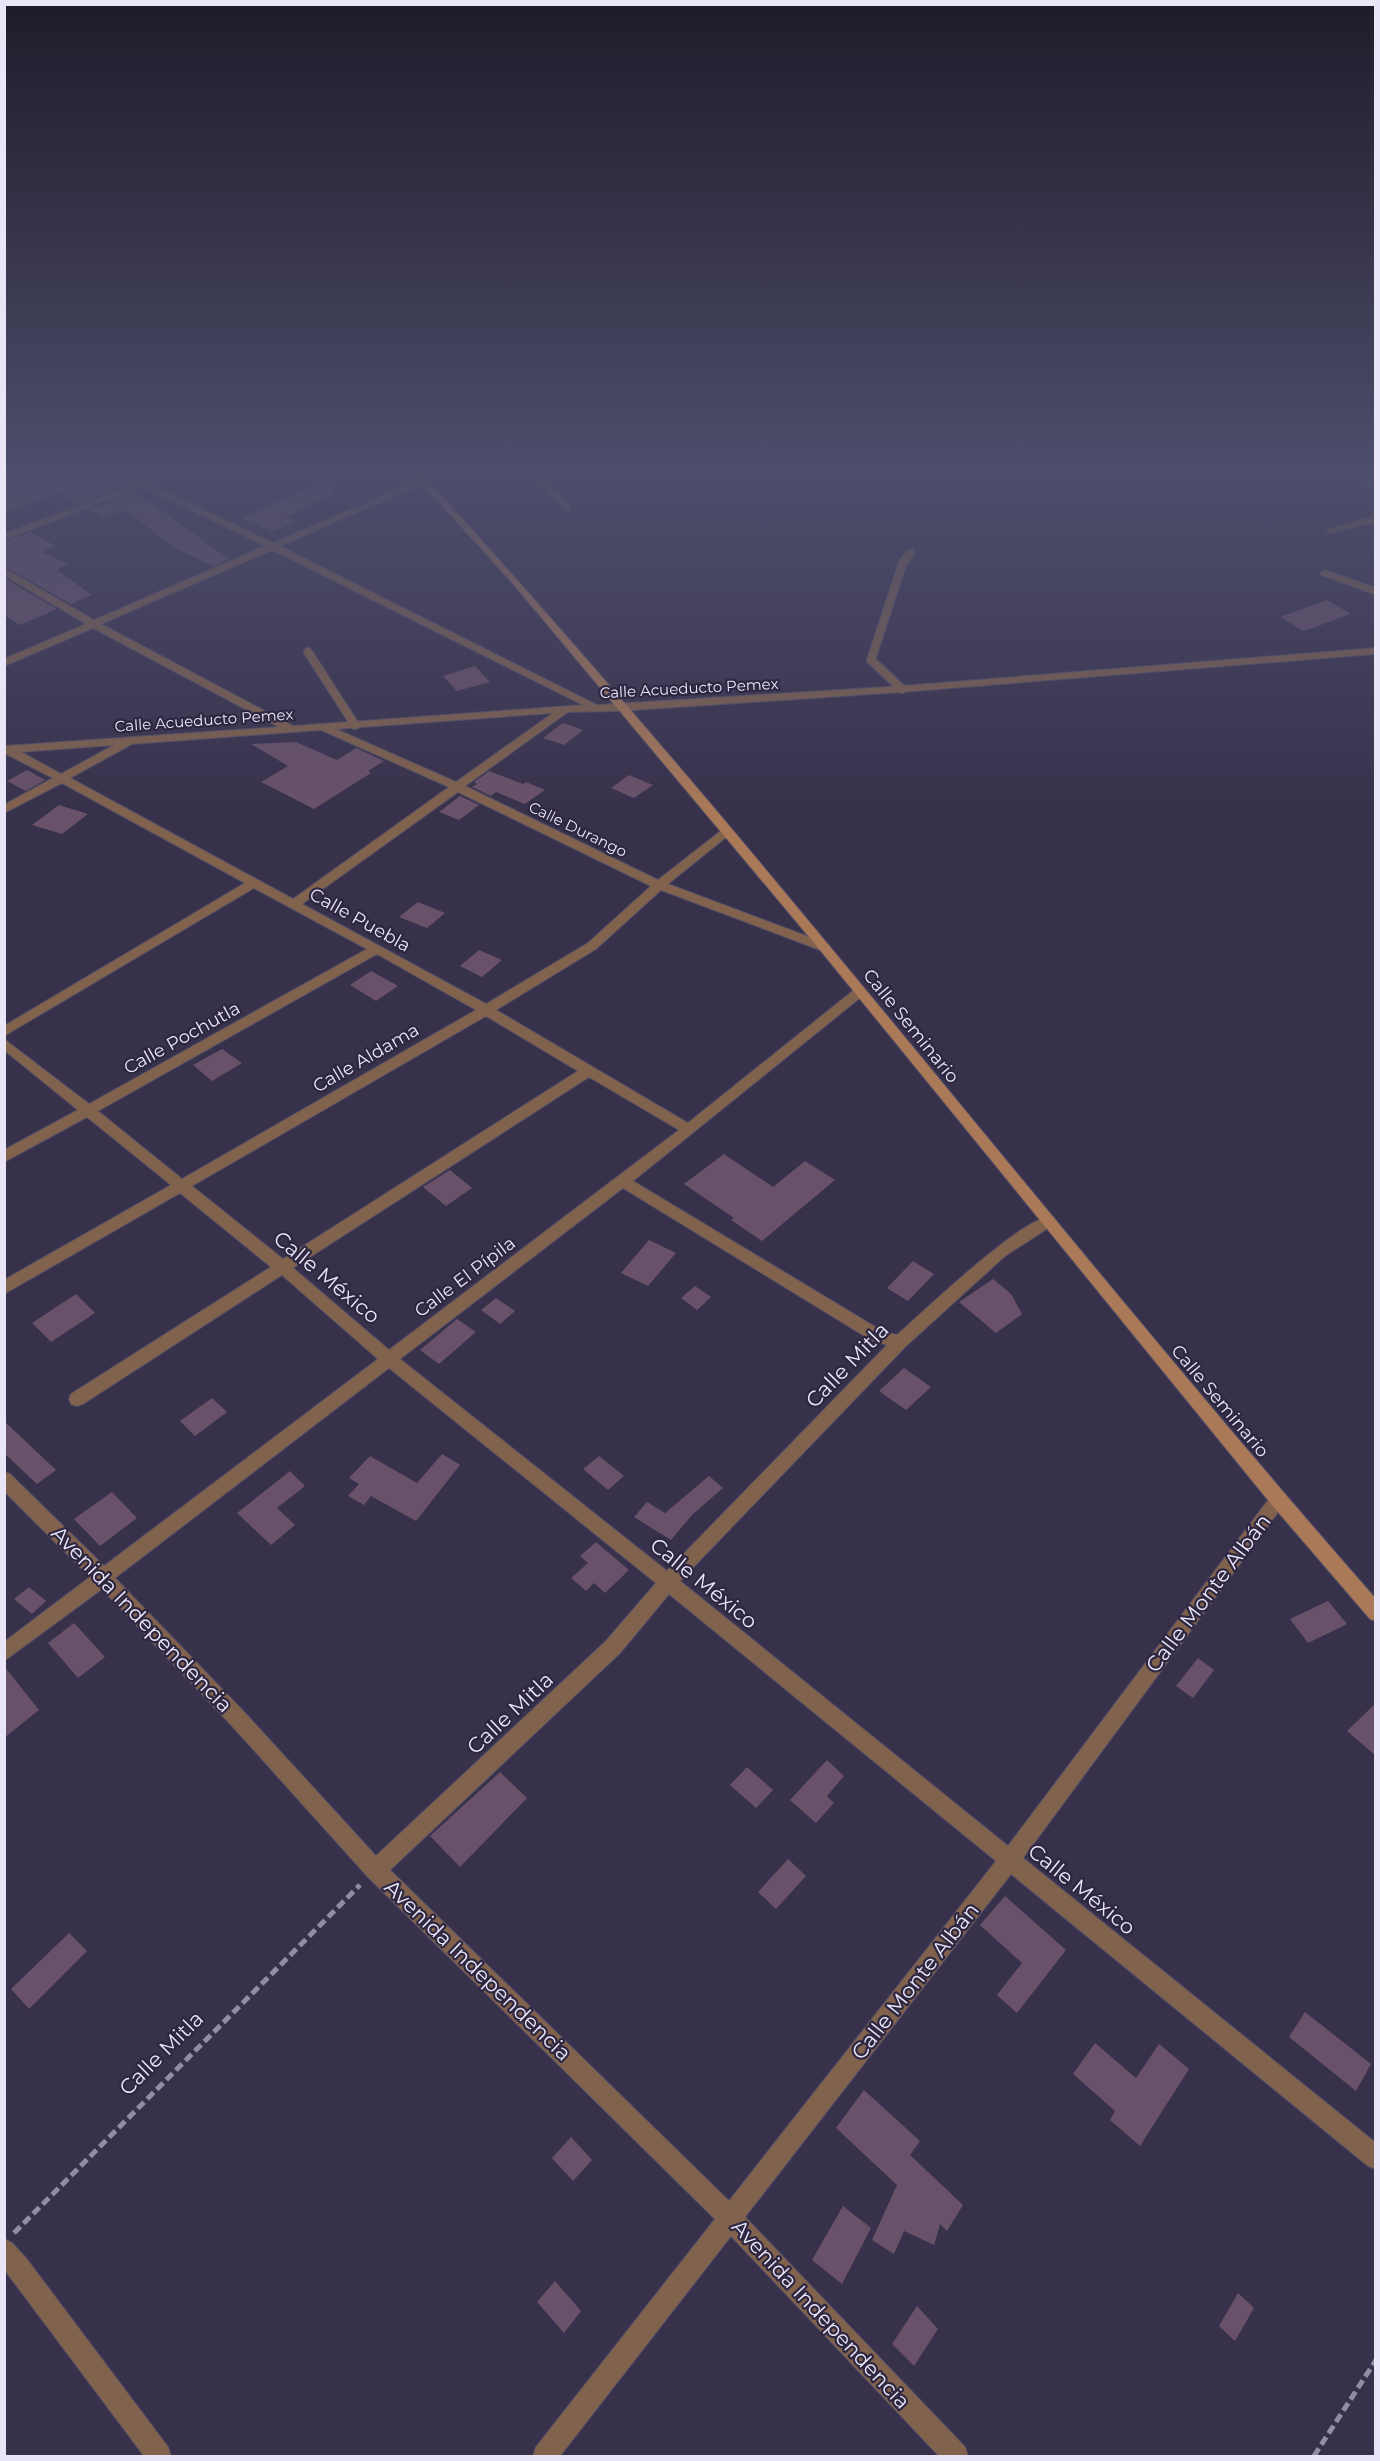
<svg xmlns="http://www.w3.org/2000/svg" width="1380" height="2461" viewBox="0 0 1380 2461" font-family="Montserrat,sans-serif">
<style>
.building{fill:#695169}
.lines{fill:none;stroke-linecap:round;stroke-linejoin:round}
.lane-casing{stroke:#544e67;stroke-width:10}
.street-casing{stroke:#544e67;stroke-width:2}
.secondary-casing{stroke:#544e67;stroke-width:2}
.path-far1{stroke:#928da3;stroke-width:2;stroke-dasharray:4 2;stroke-linecap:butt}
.path{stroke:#928da3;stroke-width:5;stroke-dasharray:9 4.5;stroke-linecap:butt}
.lane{stroke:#81624d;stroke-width:8}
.street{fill:#81624d;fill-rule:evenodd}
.secondary{fill:#aa7958;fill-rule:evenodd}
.labels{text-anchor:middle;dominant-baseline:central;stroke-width:4.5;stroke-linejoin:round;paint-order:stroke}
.far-street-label{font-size:15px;fill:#eae6f7;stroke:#2e2741}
.street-label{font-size:18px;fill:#eae6f7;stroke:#2e2741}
.near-street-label{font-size:21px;fill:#eae6f7;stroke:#2e2741}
</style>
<rect width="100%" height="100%" fill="#38314c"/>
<path class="building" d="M4 468 24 478 55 468H102L126 485 77 504 58 492 4 514Z
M327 478 335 493 286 517 297 521 272 532 242 518Z
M135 492 229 559 213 566 177 549 124 510 103 518 89 510Z
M31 532 56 546 42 552 69 564 57 570 92 595 71 604 4 566V542Z
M4 578 57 609 20 625 4 615Z
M1327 600 1351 614 1304 631 1280 617Z
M475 666 490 682 457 691 443 676Z
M563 723 583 730 564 745 543 738Z
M296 742 337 760 356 748 384 761 368 771 371 773 314 809 261 782 288 766 251 744Z
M27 770 45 780 26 791 7 781Z
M489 771 523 784 526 782 545 790 525 804 496 792 491 796 472 787 477 784 474 782Z
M629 775 653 785 634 798 611 788Z
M460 796 479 805 459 820 439 812Z
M59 805 88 814 62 834 32 825Z
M418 902 445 913 427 928 399 917Z
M479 950 502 960 482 977 460 966Z
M371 971 398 986 376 1001 350 985Z
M222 1049 242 1063 212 1081 193 1065Z
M724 1154 773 1187 805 1161 835 1180 762 1241 731 1220 734 1218 684 1184Z
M450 1170 472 1188 446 1206 423 1187Z
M649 1240 676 1253 648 1286 621 1273Z
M913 1261 934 1274 908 1301 887 1288Z
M993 1279 1011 1294 1022 1314 996 1333 959 1302Z
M695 1286 711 1297 697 1310 681 1298Z
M76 1294 95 1313 51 1342 32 1323Z
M496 1298 515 1311 500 1324 481 1310Z
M457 1319 476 1332 439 1364 420 1350Z
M904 1368 931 1387 906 1410 879 1391Z
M212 1398 227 1412 195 1436 180 1421Z
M4 1421 56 1470 37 1484 4 1453Z
M442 1454 460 1465 416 1521 371 1496 364 1505 348 1496 359 1484 349 1478 370 1456 417 1483Z
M599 1456 624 1476 608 1490 583 1469Z
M290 1471 305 1486 277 1508 295 1525 271 1545 237 1513Z
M709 1476 723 1488 693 1514 671 1540 634 1517 647 1502 665 1513Z
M112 1492 137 1518 100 1546 74 1519Z
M596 1542 629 1570 605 1593 594 1583 586 1591 571 1578 588 1563 580 1556Z
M29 1587 46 1601 32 1614 14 1599Z
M1328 1601 1347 1624 1308 1643 1290 1619Z
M74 1623 105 1657 78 1678 48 1643Z
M1198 1658 1214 1670 1193 1698 1176 1686Z
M4 1666 39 1710 4 1738Z
M1376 1703V1756L1347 1731Z
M827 1760 844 1776 827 1796 834 1803 816 1823 790 1800Z
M747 1767 773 1790 756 1808 730 1785Z
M500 1772 527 1798 460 1867 430 1836Z
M788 1859 806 1876 776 1909 758 1892Z
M1005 1896 1066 1950 1017 2013 997 1995 1022 1963 980 1925Z
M69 1933 87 1951 29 2009 11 1989Z
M1305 2012 1371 2064 1356 2091 1289 2037Z
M1095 2043 1136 2078 1159 2044 1189 2069 1140 2146 1110 2120 1115 2111 1073 2074Z
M864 2090 920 2141 910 2155 963 2205 947 2231 940 2224 934 2245 904 2231 894 2254 872 2240 897 2185 836 2128Z
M571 2137 592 2160 573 2181 552 2158Z
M843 2206 871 2228 842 2284 812 2260Z
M555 2281 581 2311 564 2333 537 2302Z
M1238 2293 1254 2308 1235 2341 1219 2326Z
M917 2306 938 2329 914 2366 892 2344Z"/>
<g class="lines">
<defs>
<path id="lane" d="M308 652 355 725
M902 689 871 660 903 562 911 553"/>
<path id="street" d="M104 468H114L143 481 178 468H189L150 484 273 543 407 485 374 468H384L414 482 426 479V483L280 546 597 705 902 686 1376 648V654L902 692 620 711 568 712 465 786 658 880 722 830H730V834L668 884 828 944 830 947 828 950H820L661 890 596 949 496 1010 688 1123 854 990H864L866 993 633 1181 882 1331 897 1335C920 1315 1029 1210 1053 1217L1055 1221 1053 1225 1005 1256 906 1346 680 1581 1008 1846 1272 1495 1278 1493 1284 1495 1287 1500 1023 1858 1376 2143V2169L1368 2166 1011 1874 745 2217 965 2447 968 2456H939L731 2236 560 2456H533L536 2447 715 2219 368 1877 233 1727 102 1589 4 1661V1642L90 1577 4 1491V1472L10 1474 104 1566 378 1359 282 1275 83 1404 77 1406 71 1404 69 1399 71 1394 271 1267 180 1193 4 1294V1280L171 1185 87 1117 4 1162V1150L78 1110 4 1050V1039L89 1104 367 949 254 888 4 1036V1026L245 883 62 783 4 813V805L53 778 4 753V746L279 727 93 628 4 666V659L86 624 4 575V568L94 620 265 546 142 487 4 540V534L135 484ZM272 550 583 705 293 726 101 624ZM553 713 456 782 336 729ZM321 730 449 787 293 899 70 778 132 744ZM114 745 61 774 21 752ZM458 792 651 886 588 943 486 1004 302 904ZM377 954 476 1010 182 1179 98 1111ZM486 1016 578 1071 283 1259 192 1186ZM589 1077 679 1130 389 1350 293 1268ZM623 1188 871 1340 887 1345 667 1571 400 1359ZM389 1368 656 1583 606 1641 376 1856 246 1714 115 1578ZM669 1594 996 1861 729 2201 390 1870 620 1653Z
M529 468H558L557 470 540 473 570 505V509H564L538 483Z
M1376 516V522L1331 533 1326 530Z
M1325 570 1376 588V595L1322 575 1320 573Z
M4 2239 12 2243 26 2258 168 2447 171 2456H144L4 2269Z"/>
<path id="secondary" d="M408 468H416C751 832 1050 1227 1376 1599V1621L1370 1619 1272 1505 820 950 514 585Z"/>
</defs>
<use href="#lane" class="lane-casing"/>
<use href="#street" class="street-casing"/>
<use href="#secondary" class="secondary-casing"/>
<path class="path-far1" d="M1352 468 1356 476 1376 489
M438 477 474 468"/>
<path class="path" d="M14 2233 360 1885
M1314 2456 1376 2360"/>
<use href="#lane" class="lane"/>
<use href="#street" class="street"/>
<use href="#secondary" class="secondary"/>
</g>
<linearGradient id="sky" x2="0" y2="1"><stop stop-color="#1f1b2a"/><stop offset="0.58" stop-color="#4d4e6c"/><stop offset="1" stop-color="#4d4e6c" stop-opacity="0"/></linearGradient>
<rect width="1380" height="812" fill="url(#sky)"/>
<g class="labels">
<g class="far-street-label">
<text transform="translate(689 688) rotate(-3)">Calle Acueducto Pemex</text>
<text transform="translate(204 720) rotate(-4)">Calle Acueducto Pemex</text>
<text transform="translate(578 829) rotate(26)">Calle Durango</text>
</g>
<g class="street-label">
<text transform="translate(360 920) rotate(29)">Calle Puebla</text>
<text transform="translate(911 1026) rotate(51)">Calle Seminario</text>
<text transform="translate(182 1038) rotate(-29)">Calle Pochutla</text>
<text transform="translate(366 1058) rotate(-30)">Calle Aldama</text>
<text transform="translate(465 1277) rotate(-37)">Calle El Pípila</text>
<text transform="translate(1220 1401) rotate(50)">Calle Seminario</text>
</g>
<g class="near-street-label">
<text transform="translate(327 1277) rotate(40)">Calle México</text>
<text transform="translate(847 1365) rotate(-46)">Calle Mitla</text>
<text transform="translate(704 1583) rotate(39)">Calle México</text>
<text transform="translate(1208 1593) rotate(-53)">Calle Monte Albán</text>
<text transform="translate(142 1619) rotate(46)">Avenida Independencia</text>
<text transform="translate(510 1713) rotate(-43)">Calle Mitla</text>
<text transform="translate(1082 1889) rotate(39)">Calle México</text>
<text transform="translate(478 1970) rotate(44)">Avenida Independencia</text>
<text transform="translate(915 1981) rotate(-52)">Calle Monte Albán</text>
<text transform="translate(161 2053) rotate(-45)">Calle Mitla</text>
<text transform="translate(821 2314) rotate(47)">Avenida Independencia</text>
</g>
</g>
<rect width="1380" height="2461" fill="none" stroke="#eae6f7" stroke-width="12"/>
</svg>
